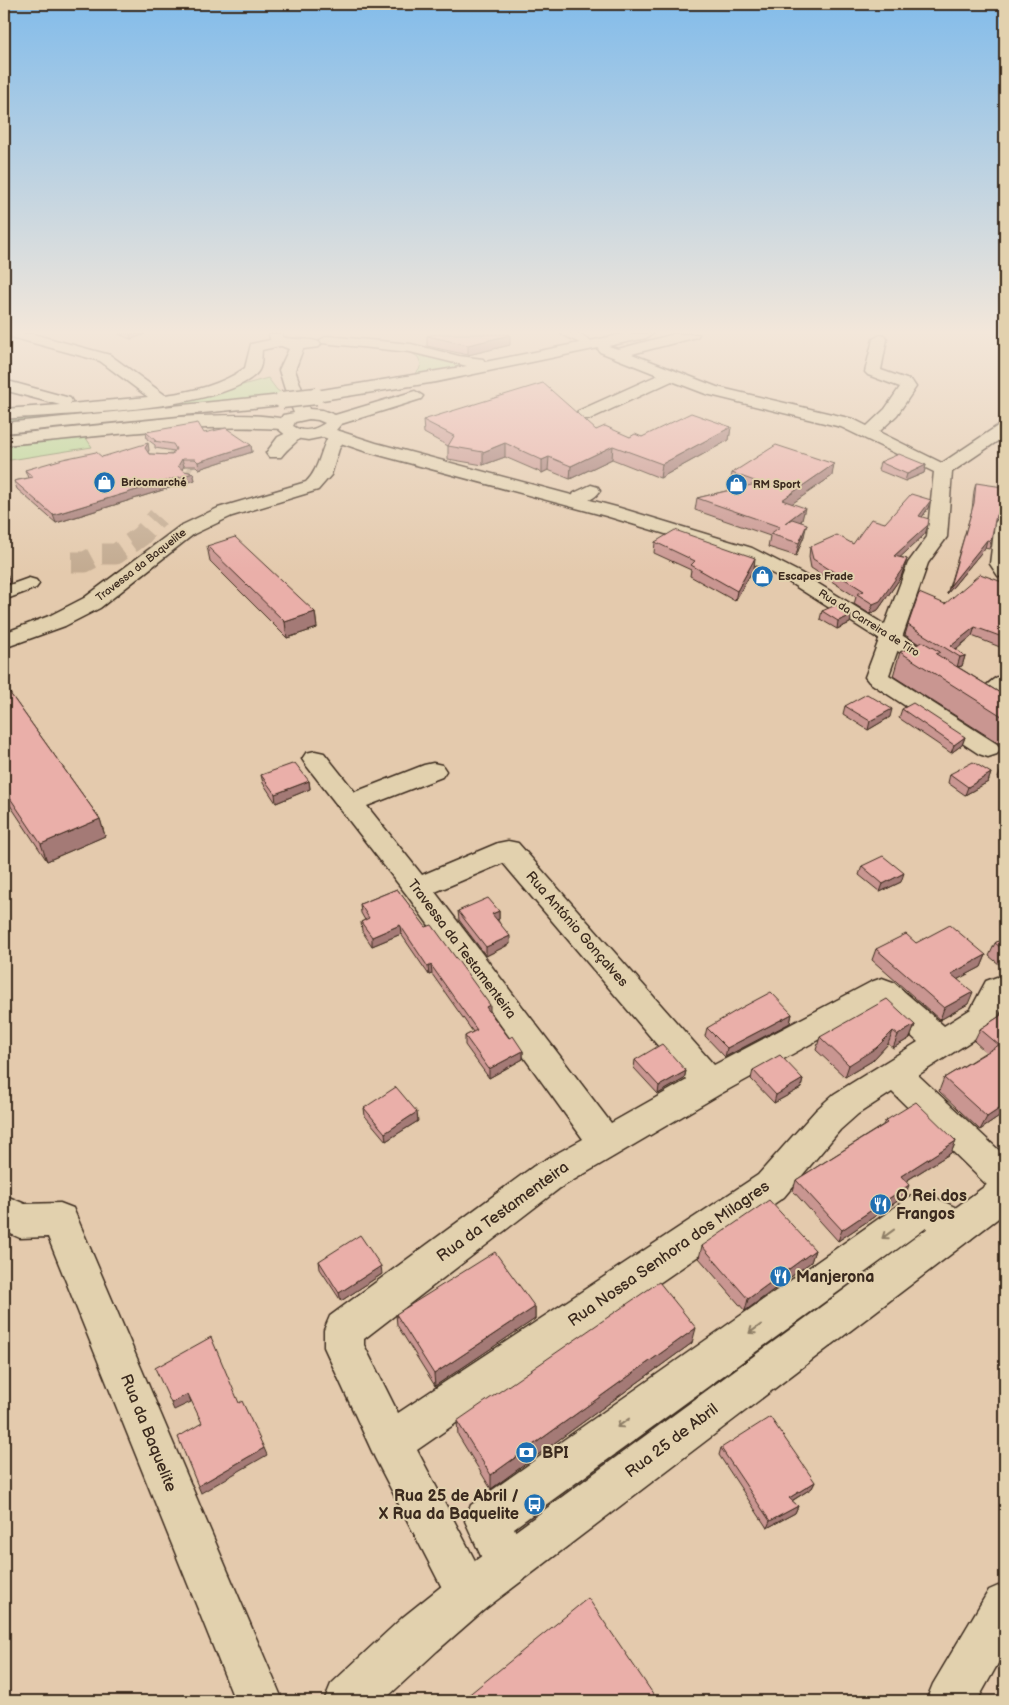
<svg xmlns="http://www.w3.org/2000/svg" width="1009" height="1705" viewBox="0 0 1009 1705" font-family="'Balsamiq Sans',sans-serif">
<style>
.green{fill:#b4d791;stroke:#788058}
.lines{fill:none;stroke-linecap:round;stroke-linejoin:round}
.minor-tunnel-far1{stroke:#c2aa90;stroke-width:16;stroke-dasharray:16 8;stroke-linecap:butt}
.minor-tunnel{stroke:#c2aa90;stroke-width:21;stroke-dasharray:21 11;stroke-linecap:butt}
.minor-casing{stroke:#3b2a1e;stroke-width:3}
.major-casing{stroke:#3b2a1e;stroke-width:3}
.minor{fill:#e2d1ae;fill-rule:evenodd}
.major{fill:#e2d1ae;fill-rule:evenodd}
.major-bridge-casing{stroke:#3b2a1e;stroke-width:19;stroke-linecap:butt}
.major-bridge{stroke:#e2d1ae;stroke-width:16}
.wall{fill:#c99691;stroke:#3b2a1e}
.shaded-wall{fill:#a47a76;stroke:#3b2a1e}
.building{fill:#eaafa9;stroke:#3b2a1e}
.oneway{stroke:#8e7e66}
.labels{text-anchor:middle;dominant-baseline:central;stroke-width:4;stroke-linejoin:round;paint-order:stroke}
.far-poi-label{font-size:11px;font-weight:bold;fill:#3b2a1e;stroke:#e2d1ae;text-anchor:start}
.far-street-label{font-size:11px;fill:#3b2a1e;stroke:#e2d1ae}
.street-label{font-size:14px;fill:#3b2a1e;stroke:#e2d1ae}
.near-poi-label{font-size:16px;font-weight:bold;fill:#3b2a1e;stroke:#e2d1ae;text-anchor:start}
.near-street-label{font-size:16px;fill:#3b2a1e;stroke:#e2d1ae}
</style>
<rect width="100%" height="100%" fill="#e4caad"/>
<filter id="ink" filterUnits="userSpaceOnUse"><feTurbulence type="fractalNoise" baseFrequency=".02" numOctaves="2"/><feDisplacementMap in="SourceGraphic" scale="10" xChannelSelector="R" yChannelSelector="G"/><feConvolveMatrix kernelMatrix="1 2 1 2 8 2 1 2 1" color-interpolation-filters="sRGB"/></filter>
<g filter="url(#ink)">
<path class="green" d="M410 352 476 365 411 378 419 370 421 364 418 357Z
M268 378 277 390 286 396 4 424V417L181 402Z
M84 435 92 447 4 461V444Z"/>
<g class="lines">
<path class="minor-tunnel-far1" d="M167 456 190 472"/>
<path class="minor-tunnel" d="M72 562H85L100 554H116L141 536 158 517"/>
<defs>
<path id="minor" d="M9 334H33L110 355 165 395C194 391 221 385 245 368L251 344 279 338 286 342 284 345 262 350C261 359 263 368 255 375 217 411 60 414 4 419V409L60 405 4 390V380L70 398 72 401 70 404 148 397 100 361 11 337Z
M561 334H580L593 342 586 346Z
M674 334H699L697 337 632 354 717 387 853 419 867 426 885 409 900 387 868 375 865 372 873 339 880 335 885 336 887 339 881 370 912 381 916 387 897 415 879 432 942 463 999 425 1005 424V436L952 472 947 537 928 563 889 675 997 744 1000 749 997 754 988 757 979 754 869 682 865 677 908 563 927 537 934 472 841 427 706 394 672 381 590 419H578L576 415 578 411 658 375 600 352 598 349 600 346 605 345 618 349Z
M179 417C214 416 255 412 290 420L292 424 290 428 284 429C189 423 98 437 4 445V435Z
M295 429 301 430 303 434C298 442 288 447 281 457H269L266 453 278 437Z
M337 431 343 432 346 436 339 449 331 475 318 490 232 516 194 534 100 608 65 626 4 648V633L49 616 84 598 180 526 218 508 306 482C320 469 320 448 331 432Z
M591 485 598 487 600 491C594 500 584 503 574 501L572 497 574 493Z
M1005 517V578L998 576 990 564 995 523 998 519Z
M29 578 36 580 39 584 36 588 4 600V587Z
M1005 674V694C997 703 992 706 980 703L976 698C983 688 993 677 1005 674Z
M315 751 324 753 355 792 424 765 433 763 442 765 446 771 442 777 367 806 422 875 498 843 508 841 518 843 714 1065 871 982 882 978 893 982 944 1026 971 1009 986 981 997 977 1005 980V1003L993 1027 918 1075 1005 1156V1195L992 1190 892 1092 858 1114 840 1130 784 1197 417 1450 492 1593 485 1609 469 1616 453 1609 375 1458 324 1347V1330L330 1316 534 1166 583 1139 407 895 306 765 302 759 306 753ZM503 863 687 1080 611 1123 435 892ZM879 1006 918 1042 834 1094 816 1110 758 1175 398 1413 364 1345V1339L560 1188 722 1093Z
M924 1192 971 1215 976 1227 971 1239 958 1244 926 1228 514 1528 531 1564 524 1580 508 1587 492 1580 465 1521 471 1505 911 1196Z
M4 1195 25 1204 60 1203 73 1208 283 1701H235L48 1237 20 1238 4 1231Z
M1005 1583V1651L977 1701H926L933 1684 989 1590Z"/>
<path id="major" d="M269 334H283V337C294 341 315 337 321 344L319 347 303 349 295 370 309 409 322 410 335 415 415 391 423 396 421 399 341 424 336 430 376 443 620 508 752 548 801 573 1005 699V716L997 714 787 581 738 556 606 516 364 451 323 437 308 440 288 437 276 427 283 415 294 413 289 401 282 405 4 433V423L282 395 287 396 279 370 289 349 271 342ZM309 419 318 420 325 423C315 430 303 433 293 426L295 422Z
M624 334H653L646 338 436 382 316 401 308 396 316 391 467 366 410 352 322 343 320 340 327 336 411 344 459 356 483 359 485 362Z
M1005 1176V1213L485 1609 437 1651 383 1701H324L331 1684 403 1617 453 1577 992 1181Z"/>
</defs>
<use href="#minor" class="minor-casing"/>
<use href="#major" class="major-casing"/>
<use href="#minor" class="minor"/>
<use href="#major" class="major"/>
<defs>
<path id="major-bridge" d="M282 400 316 396"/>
</defs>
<use href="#major-bridge" class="major-bridge-casing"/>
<use href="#major-bridge" class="major-bridge"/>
</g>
<path class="wall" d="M118 334H146L131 339Z
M427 336 510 345 468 355 427 346Z
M423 420 596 430 630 437H642L731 427 729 440 660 478 612 459 570 479 548 470 542 473 505 457 483 465 448 459V446L424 433Z
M146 432 204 433 251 445 252 452 199 469 196 466H184L182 469 184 471 193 473 195 480 56 523 17 489 14 481 28 478 25 470 102 457 149 450 148 452 149 454 172 455 174 451 155 448V445L147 439Z
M880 462 926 465 924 473 905 481 878 470Z
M732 473 832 476 792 503 802 520 801 522 804 536 796 556 768 547 770 536 695 510 697 498 738 488 730 485Z
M976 483 1001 515 994 521 991 541 989 549 985 548 947 594 972 510 974 491Z
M931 500 928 508 922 517 925 534 900 557 907 559 901 577 878 610 870 614 854 604 856 597 811 568 809 557 810 547 853 544 885 523Z
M655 542 754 568 735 601 690 576 691 570 654 553Z
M207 546 315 612 317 628 287 638 210 561Z
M1005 583V649L972 636 956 650 965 656 962 666 958 667 1005 696V742L1000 744 893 676 900 652 919 644 905 635 908 625 945 604Z
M822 611 852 615 850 623 837 629 820 619Z
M4 685 100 819 105 836 47 861 4 796Z
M845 706 890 717 868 730 843 714Z
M902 709 965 737 962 745 951 753 899 718Z
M1005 764V783L998 778 1003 765Z
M991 773 988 782 965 795 948 783 950 774Z
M261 775 309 781 310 789 276 803 263 783Z
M862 866 901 882 880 892 859 875Z
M397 889 509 1038 523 1051V1059L489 1078 465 1045V1036L473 1032 432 974 429 975 401 934 372 946 362 931 361 922 365 920 361 913 360 904Z
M458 911H499V919L498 920 510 944 486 956 459 920Z
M1005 937V969L989 956 995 943Z
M916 943 986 955 981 967 958 979 968 1004 940 1020 872 960 876 949Z
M792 1014 790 1023 725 1057 705 1036 707 1028Z
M1000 1016 1005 1113 980 1130 939 1091 944 1078 986 1052 974 1041 980 1029Z
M915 1025 910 1038 893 1048 888 1044 872 1061 845 1077 816 1050 820 1037Z
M635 1060 686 1071 684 1079 658 1094 634 1068Z
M753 1070 803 1079 801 1088 774 1103 751 1079Z
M364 1108 418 1121 386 1141 365 1116Z
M885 1121 956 1141 951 1153 906 1181 905 1196 838 1241 793 1191 796 1180 883 1125Z
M702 1246 815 1250 811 1262 745 1311 699 1258Z
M319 1261 382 1274 341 1301 320 1269Z
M535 1307V1319L435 1386 397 1325 396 1314Z
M692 1343 491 1489 458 1435 457 1421Z
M721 1448 815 1482 812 1488 792 1501 798 1506 795 1513 767 1528 719 1455Z"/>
<path class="shaded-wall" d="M130 334H146L131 339Z
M510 335V345L468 355V345Z
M731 427 729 440 660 478 662 464Z
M148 443 149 450 146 455 145 448Z
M505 443V457L483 465V452Z
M251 445 252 452 199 469 198 462Z
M613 446 612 459 570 479 571 466Z
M549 457 548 470 542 473V460Z
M182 459 184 466 180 473 178 466Z
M834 464 832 476 780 512 782 500Z
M926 465 924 473 905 481 907 474Z
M193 473 195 480 56 523 53 515Z
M931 500 928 508 917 525 919 516Z
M1003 507 1001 515 993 523 996 515Z
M805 508 802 520 783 536 785 523Z
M807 524 804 536 796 556 799 543Z
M928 525 925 534 892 565 894 556Z
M987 540 985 548 947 594 950 586Z
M755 558 754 568 735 601 737 591Z
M907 559 901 577 878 610 870 614 873 604Z
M7 574 10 583 4 585V575Z
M315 612 317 628 287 638 285 622Z
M852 615 850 623 837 629 838 621Z
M975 627 972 636 952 652 951 646Z
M965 656 962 666 957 667 960 657Z
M892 709 890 717 868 730 870 721Z
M1005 729V742L1000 744Z
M965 737 962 745 951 753 954 745Z
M991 773 988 782 965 795 968 787Z
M309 781 310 789 276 803 275 794Z
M100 819 105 836 47 861 41 844Z
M904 873 901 882 880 892 883 884Z
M499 911V919L493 922 492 914Z
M400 925 401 934 372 946V937Z
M510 936V944L486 956V947Z
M986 955 981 967 947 985 951 974Z
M431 965 432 974 429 975 428 967Z
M973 992 968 1004 940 1020 944 1008Z
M490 1005V1014L486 1007Z
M792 1014 790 1023 725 1057 727 1048Z
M915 1025 910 1038 893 1048 898 1035Z
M893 1031 888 1044 872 1061 845 1077 849 1065Z
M523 1051V1059L489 1078V1069Z
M686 1071 684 1079 658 1094 659 1086Z
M803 1079 801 1088 774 1103 776 1095Z
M1005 1105V1113L980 1130 987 1117Z
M417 1112 418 1121 386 1141 385 1133Z
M956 1141 951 1153 896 1187 901 1176Z
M909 1185 905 1196 838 1241 842 1230Z
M815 1250 811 1262 745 1311 748 1299Z
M381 1266 382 1274 341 1301 339 1293Z
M535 1307V1319L435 1386 434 1374Z
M696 1328 692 1343 491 1489V1475Z
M188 1394 191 1402 174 1410 171 1403Z
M264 1448 267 1455 201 1493 198 1486Z
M815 1482 812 1488 785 1505 789 1498Z
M798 1506 795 1513 767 1528 770 1521Z"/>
<path class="building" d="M436 334H509L510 335 468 345 427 336Z
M543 383 596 430 605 426 630 437 635 434 642 437 691 413 731 427 662 464 613 446 571 466 549 457 542 460 505 443 483 452 448 446 454 436 423 420Z
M198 423 204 433 226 428 251 445 198 462 195 459H182L178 466 184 471 193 473 53 515 14 481 33 477 25 470 63 459 96 452 102 457 148 443 145 448 149 454 172 455 176 449 173 444 154 441H156L146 432Z
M776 445 834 464 782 500 805 508 785 523 792 519 807 524 799 543 770 534 780 527 697 498 760 483 732 473Z
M899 454 926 465 907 474 880 462Z
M976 483 1003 487V507L996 515 991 541 987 540 950 586 974 503Z
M911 494 931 500 919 516 929 519 928 525 894 556 907 559 903 568 880 601 873 604 857 594 864 591 813 559 810 547 837 535 853 544 871 519 885 523Z
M675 530 755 558 737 591 691 565 695 561 655 542Z
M235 537 315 612 285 622 207 546Z
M4 570 7 574 4 575Z
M980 574 1005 583V638L975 627 951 646 965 656 960 657 908 625 919 593 945 604Z
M836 605 852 615 838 621 822 611Z
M923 642 940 652 936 654 1005 696V718L900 652Z
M4 685 100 819 41 844 4 789Z
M867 694 892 709 870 721 845 706Z
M913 703 965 737 954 745 902 709Z
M973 762 991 773 968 787 950 774Z
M295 763 309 781 275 794 261 775Z
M883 856 904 873 883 884 862 866Z
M397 889 426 927 432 925 490 1005 486 1007 509 1038 513 1036 523 1051 489 1069 465 1036 477 1030 431 965 428 967 400 925 372 937 361 922 369 918 360 904Z
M488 898 499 911 492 914 510 936 486 947 458 911Z
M950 925 986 955 951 974 973 992 944 1008 876 949 906 934 916 943Z
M1005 937V951L995 943Z
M771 992 792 1014 727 1048 707 1028 741 1008Z
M887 999 915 1025 898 1035 893 1031 876 1048 849 1065 820 1037Z
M1005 1010V1105L987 1117 944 1078 999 1045 980 1029 1000 1016 1002 1012Z
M662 1044 686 1071 659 1086 635 1060Z
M780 1055 803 1079 776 1095 753 1070Z
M396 1087 417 1112 385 1133 364 1108Z
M916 1102 956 1141 901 1176 909 1185 842 1230 796 1180 887 1123 885 1121Z
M769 1200 815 1250 748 1299 702 1246Z
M360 1235 381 1266 339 1293 319 1261Z
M495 1252 535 1307 434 1374 396 1314Z
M659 1282 696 1328 491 1475 457 1421Z
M211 1337 239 1403 242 1401 264 1448 198 1486 178 1437 202 1423 188 1394 171 1403 155 1368Z
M770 1417 815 1482 789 1498 798 1506 770 1521 721 1448Z
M588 1598 658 1701H461Z"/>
<defs><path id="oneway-shaft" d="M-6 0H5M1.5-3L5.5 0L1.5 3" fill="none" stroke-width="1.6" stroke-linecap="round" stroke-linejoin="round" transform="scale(1.25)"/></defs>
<g class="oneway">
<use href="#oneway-shaft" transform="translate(888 1234) rotate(144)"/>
<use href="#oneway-shaft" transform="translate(755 1329) rotate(144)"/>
<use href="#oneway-shaft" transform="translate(623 1423) rotate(144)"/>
</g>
</g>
<linearGradient id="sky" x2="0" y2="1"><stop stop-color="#83bcea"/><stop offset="0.58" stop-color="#f3e7da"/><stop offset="1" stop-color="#f3e7da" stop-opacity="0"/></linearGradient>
<rect width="1009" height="573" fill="url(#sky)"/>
<defs>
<symbol id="shop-disc" viewBox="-11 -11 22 22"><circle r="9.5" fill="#1f6fb2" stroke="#e2d1ae"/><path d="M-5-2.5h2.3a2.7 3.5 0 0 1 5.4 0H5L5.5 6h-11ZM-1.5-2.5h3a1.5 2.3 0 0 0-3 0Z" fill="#fff"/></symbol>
<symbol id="restaurant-disc" viewBox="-11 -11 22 22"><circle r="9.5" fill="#1f6fb2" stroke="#e2d1ae"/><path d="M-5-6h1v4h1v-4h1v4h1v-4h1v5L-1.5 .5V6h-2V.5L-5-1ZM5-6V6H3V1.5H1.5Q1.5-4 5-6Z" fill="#fff"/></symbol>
<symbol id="bank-disc" viewBox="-11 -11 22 22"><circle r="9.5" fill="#1f6fb2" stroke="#e2d1ae"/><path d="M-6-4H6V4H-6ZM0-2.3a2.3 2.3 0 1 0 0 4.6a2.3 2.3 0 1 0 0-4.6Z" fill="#fff"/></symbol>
<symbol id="bus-disc" viewBox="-11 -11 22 22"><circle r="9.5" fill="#1f6fb2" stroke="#e2d1ae"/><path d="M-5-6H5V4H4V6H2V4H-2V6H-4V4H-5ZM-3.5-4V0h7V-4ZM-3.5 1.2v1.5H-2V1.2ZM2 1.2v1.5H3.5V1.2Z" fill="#fff"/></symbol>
</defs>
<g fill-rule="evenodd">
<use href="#shop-disc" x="92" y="470" width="25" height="25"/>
<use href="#shop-disc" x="724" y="472" width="25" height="25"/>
<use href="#shop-disc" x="750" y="564" width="25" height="25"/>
<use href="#restaurant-disc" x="868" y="1192" width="25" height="25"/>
<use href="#restaurant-disc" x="768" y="1264" width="25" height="25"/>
<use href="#bank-disc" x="514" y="1440" width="25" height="25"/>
<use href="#bus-disc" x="522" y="1492" width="25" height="25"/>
</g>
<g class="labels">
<g class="far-poi-label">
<text x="121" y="482">Bricomarché</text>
<text x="753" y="484">RM Sport</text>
<text x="778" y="576">Escapes Frade</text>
</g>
<g class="far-street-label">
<text transform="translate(141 565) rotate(-38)">Travessa da Baquelite</text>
<text transform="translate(869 623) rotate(32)">Rua da Carreira de Tiro</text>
</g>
<g class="street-label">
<text transform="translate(577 929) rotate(49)">Rua António Gonçalves</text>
<text transform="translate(462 949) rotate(53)">Travessa da Testamenteira</text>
</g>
<g class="near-poi-label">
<text x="896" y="1196">O Rei dos<tspan x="896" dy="18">Frangos</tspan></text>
<text x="796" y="1277">Manjerona</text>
<text x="542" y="1453">BPI</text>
<text x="519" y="1496" text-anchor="end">Rua 25 de Abril /<tspan x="519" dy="18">X Rua da Baquelite</tspan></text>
</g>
<g class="near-street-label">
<text transform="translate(503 1212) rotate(-36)">Rua da Testamenteira</text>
<text transform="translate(669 1254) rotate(-35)">Rua Nossa Senhora dos Milagres</text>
<text transform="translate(148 1433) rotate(68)">Rua da Baquelite</text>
<text transform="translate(672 1441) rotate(-37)">Rua 25 de Abril</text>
</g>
</g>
<rect width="1009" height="1705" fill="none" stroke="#e2d1ae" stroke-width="20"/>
<rect x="10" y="10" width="989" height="1685" fill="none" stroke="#3b2a1e" stroke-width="2" filter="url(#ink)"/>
</svg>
